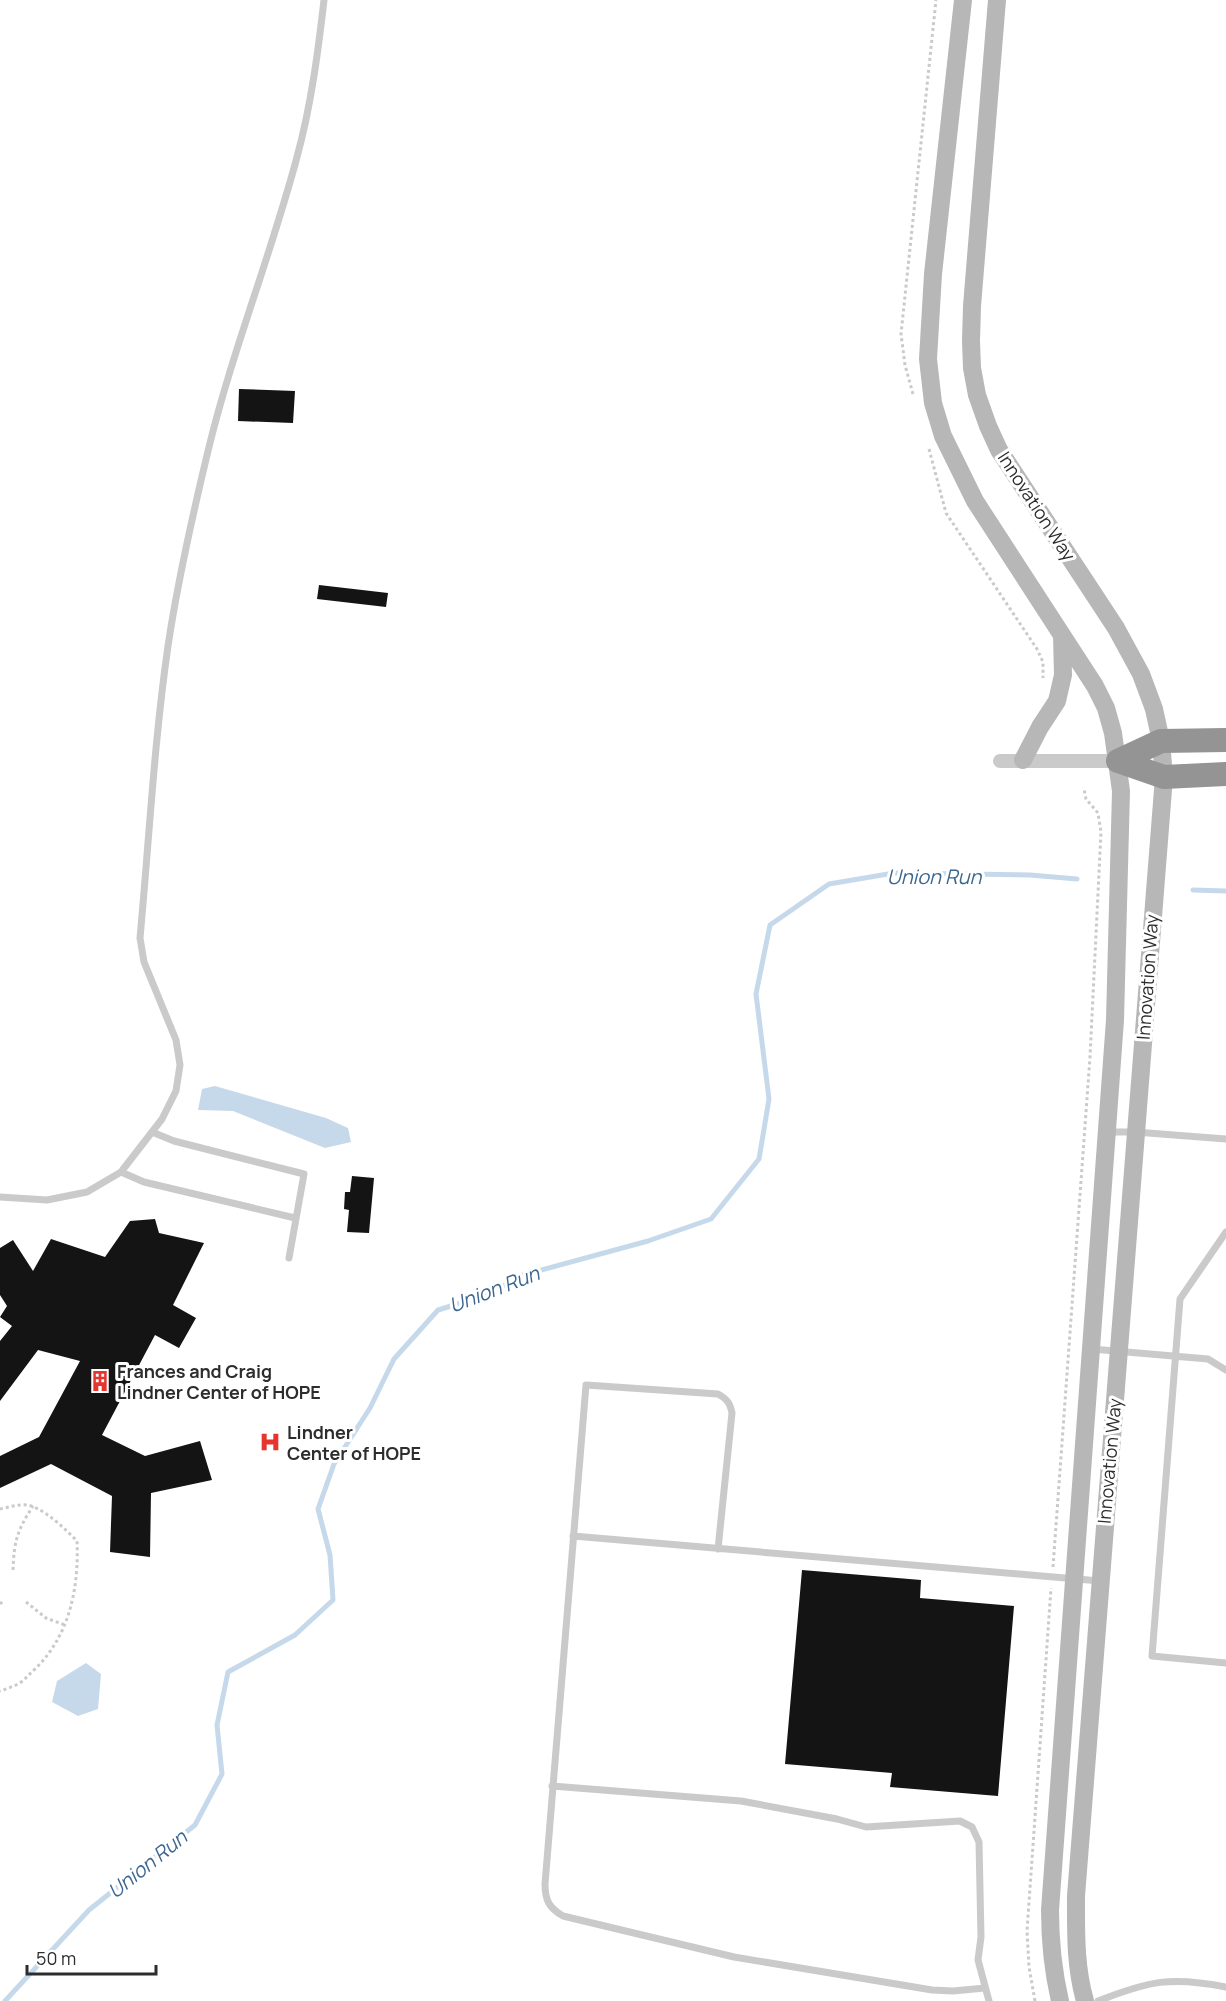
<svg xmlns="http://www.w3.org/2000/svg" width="1226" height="2001" viewBox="0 0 1226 2001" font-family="Manrope,sans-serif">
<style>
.water{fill:#c6d9eb}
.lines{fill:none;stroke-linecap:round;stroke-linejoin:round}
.stream{stroke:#c6d9eb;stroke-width:5}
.building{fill:#141414}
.path{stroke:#cacaca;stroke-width:3;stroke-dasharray:3 3;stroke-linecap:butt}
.lane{stroke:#cacaca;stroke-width:7}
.street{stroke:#cacaca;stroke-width:14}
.secondary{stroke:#b7b7b7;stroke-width:18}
.highway{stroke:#949494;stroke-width:24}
.labels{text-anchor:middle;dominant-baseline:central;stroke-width:6;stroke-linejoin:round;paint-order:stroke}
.street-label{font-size:18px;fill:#2d2d2d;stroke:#fff}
.poi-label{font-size:18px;font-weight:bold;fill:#2d2d2d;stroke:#fff;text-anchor:start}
.water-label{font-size:20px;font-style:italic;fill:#3b6690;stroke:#fff}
</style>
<rect width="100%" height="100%" fill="#fff"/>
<path class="water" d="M215 1086 326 1118 348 1128 351 1142 325 1148 233 1111 198 1110 202 1089Z
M86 1663 101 1674 98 1709 78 1716 52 1702 57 1681Z"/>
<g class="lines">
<path class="stream" d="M1193 890 1226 891
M5 2001 89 1910 195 1825 222 1774 217 1725 228 1672 295 1635 333 1600 330 1555 318 1509 334 1464 370 1408 394 1359 438 1310 487 1295 523 1275 648 1241 711 1219 759 1159 769 1099 756 994 770 925 829 884 894 873 1030 875 1077 879"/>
</g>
<path class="building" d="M239 389 295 391 293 423 238 421Z
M319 585 388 593 386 607 317 599Z
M352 1176 374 1178 369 1233 347 1232 349 1210 344 1209 345 1192H350Z
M155 1219 159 1233 204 1243 173 1305 196 1318 179 1348 155 1335 102 1435 145 1456 200 1441 212 1480 151 1493 150 1557 110 1552 112 1496 51 1464 0 1488V1456L39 1437 80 1361 38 1350 0 1401V1341L12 1326 0 1317 7 1306 0 1295V1248L13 1240 33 1271 51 1239 105 1257 130 1221Z
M802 1570 921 1580 920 1598 1014 1606 998 1796 890 1787 892 1773 785 1764Z"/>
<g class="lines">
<path class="path" d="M913 394 905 365 901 334 936 0
M929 449 946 513 1037 649 1043 662V678
M0 1509C10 1507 23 1502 34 1507 50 1514 65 1529 77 1541 79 1587 70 1635 35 1669 29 1674 24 1681 18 1684 12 1687 6 1689 0 1691
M1053 1567 1090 1057 1101 832 1098 813 1086 799 1084 789
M13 1570C14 1541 17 1531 33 1506
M26 1602 46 1618 65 1625
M0 1604 3 1601
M1035 2001 1029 1967 1027 1931 1051 1588"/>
<path class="lane" d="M152 1132 174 1141 304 1174 289 1258
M1109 1132H1135L1226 1139
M121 1172 144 1182 295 1218
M0 1197 47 1200 87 1192 121 1172 162 1119 176 1091 180 1065 176 1040 144 962 140 938C149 841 154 743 168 646 178 579 193 513 209 447 233 349 271 255 297 157 311 106 318 52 324 0
M1226 1232 1180 1299 1152 1656 1226 1663
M1092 1349 1208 1359 1226 1370
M573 1536 1100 1581
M718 1549 732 1413C730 1403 727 1399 718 1394L586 1385 545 1884C545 1900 549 1908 563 1916L734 1957 932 1990 953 1991 985 1988
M552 1786 741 1801 837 1819 866 1827 960 1821 972 1827 979 1842 981 1937 978 1960 989 2001
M1098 2001C1149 1981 1171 1976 1226 1987"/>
<path class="street" d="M1000 761H1118"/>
<path class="secondary" d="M963 0 933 274 928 359 933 403 943 436 975 501 1095 686 1106 708 1113 733 1121 791 1115 1020 1050 1910C1050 1941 1053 1971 1060 2001
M997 0 972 306 971 341 972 368 977 395 988 426 999 450 1116 628 1141 674 1154 709 1161 741 1164 777 1076 1896C1076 1932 1075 1966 1085 2001
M1023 760 1040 727 1057 701 1063 675 1062 635"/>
<path class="highway" d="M1118 761 1161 741 1226 740
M1118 761 1164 777 1226 774"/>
</g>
<defs>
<symbol id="building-bare" viewBox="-9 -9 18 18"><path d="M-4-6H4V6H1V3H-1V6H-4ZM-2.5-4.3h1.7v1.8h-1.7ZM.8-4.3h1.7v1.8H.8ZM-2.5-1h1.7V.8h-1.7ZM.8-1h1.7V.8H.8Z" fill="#e6342e" stroke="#fff" stroke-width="2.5" paint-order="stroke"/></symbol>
<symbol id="hospital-bare" viewBox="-9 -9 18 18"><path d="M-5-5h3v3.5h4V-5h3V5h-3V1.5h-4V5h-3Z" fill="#e6342e" stroke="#fff" stroke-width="2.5" paint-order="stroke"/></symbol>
</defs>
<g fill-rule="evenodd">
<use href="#building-bare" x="85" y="1366" width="30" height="30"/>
<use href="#hospital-bare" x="255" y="1427" width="30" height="30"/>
</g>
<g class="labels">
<g class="street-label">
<text transform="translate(1037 506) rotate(57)">Innovation Way</text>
<text transform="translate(1147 977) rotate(-86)">Innovation Way</text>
<text transform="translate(1109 1461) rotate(-85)">Innovation Way</text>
</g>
<g class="poi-label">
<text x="117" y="1371">Frances and Craig<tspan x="117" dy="21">Lindner Center of HOPE</tspan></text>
<text x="287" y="1432">Lindner<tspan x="287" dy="21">Center of HOPE</tspan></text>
</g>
<g class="water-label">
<text x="934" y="876">Union Run</text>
<text transform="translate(494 1289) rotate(-21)">Union Run</text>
<text transform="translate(147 1864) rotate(-39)">Union Run</text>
</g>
</g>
<path d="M27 1965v9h129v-9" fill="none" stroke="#2d2d2d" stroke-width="3"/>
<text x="36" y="1965" font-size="18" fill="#2d2d2d" stroke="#ffffff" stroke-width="4.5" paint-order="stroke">50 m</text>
</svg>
